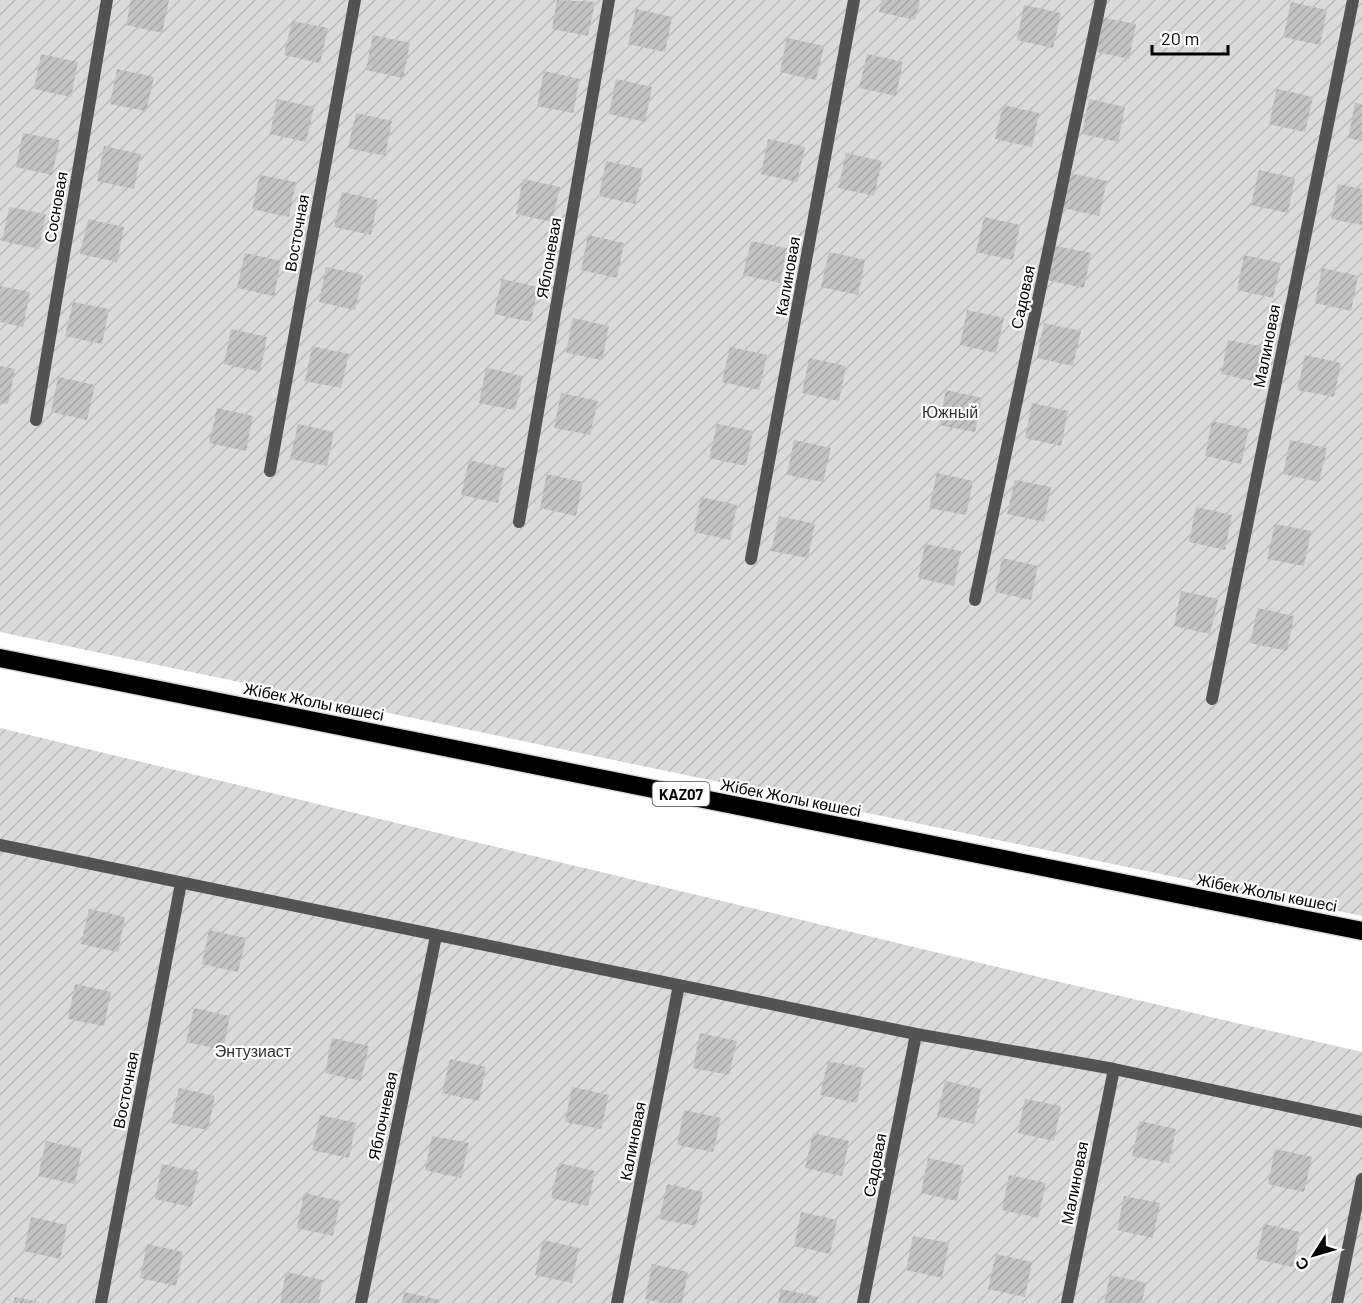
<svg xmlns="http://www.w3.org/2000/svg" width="1362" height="1303" viewBox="0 0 1362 1303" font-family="Barlow,sans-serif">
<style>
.garden{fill:url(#garden-furrows)}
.building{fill:url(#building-hatch)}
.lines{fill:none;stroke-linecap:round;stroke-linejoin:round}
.highway-casing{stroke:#dbdbdb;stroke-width:21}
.street{stroke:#535353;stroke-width:12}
.highway{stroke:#000;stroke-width:18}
.labels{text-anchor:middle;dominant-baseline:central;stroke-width:4.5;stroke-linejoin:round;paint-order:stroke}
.shield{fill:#fff;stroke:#4c4c4c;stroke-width:1.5}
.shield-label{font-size:15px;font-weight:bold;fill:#000}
.street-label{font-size:16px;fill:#000;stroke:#fff}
.park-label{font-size:16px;fill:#313131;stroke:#fff}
</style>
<defs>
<pattern id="garden-furrows" width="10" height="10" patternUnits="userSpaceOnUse" patternTransform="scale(1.5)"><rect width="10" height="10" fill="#dadada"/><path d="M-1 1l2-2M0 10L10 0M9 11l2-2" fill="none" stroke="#b9b9b9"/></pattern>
<pattern id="building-hatch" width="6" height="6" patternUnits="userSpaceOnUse" patternTransform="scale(1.5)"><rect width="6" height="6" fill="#c3c3c3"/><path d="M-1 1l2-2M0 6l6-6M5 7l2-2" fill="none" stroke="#a6a6a6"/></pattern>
</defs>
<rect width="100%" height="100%" fill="#fff"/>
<path class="garden" d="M0 0H1362V916L0 632Z
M0 728 1060 982 1362 1052V1303H0Z"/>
<path class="building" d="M131 0H169L162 33 126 25Z
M557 0 595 2 588 36 552 29Z
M882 0H920L915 20 879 12Z
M1291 2 1327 10 1320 45 1283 37Z
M1024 5 1061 13 1053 48 1017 40Z
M636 9 672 17 665 52 628 44Z
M1100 17 1136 24 1129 59 1093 51Z
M292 21 328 28 320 63 284 55Z
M373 35 410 43 403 78 366 70Z
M787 38 824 46 816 80 780 72Z
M41 54 78 62 71 97 34 89Z
M867 54 903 62 896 96 859 88Z
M117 69 154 77 146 111 110 104Z
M544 71 580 79 573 113 537 106Z
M616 79 652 87 645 122 609 114Z
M1277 89 1313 97 1305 132 1269 124Z
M277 99 314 107 306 142 270 134Z
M1089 99 1125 107 1118 142 1082 134Z
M1355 103 1362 104V141L1348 138Z
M1003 105 1039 113 1032 147 995 139Z
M356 113 392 121 385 156 348 148Z
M23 133 60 140 52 175 16 167Z
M768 139 805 147 797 182 761 174Z
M104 146 141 154 134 189 97 181Z
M846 153 882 161 874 196 838 188Z
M606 161 643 169 635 204 599 196Z
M1259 170 1295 178 1288 213 1251 205Z
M1070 173 1107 181 1099 216 1063 208Z
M260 175 296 182 289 217 252 209Z
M523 179 560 187 552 222 516 214Z
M1338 184 1362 189V225L1331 219Z
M342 192 378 200 371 235 334 227Z
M9 207 46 214 39 249 2 241Z
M984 217 1020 225 1013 260 976 252Z
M88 219 124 227 117 262 80 254Z
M588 235 624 243 617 278 581 270Z
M751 241 787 248 780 283 743 275Z
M1055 246 1091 253 1084 288 1047 280Z
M829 252 865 260 858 295 821 287Z
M245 253 281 261 274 296 237 288Z
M1244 255 1281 263 1273 298 1237 290Z
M326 267 363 275 355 310 319 302Z
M1322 268 1358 276 1351 311 1315 303Z
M502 279 538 287 531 322 494 314Z
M0 286 30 292 23 327 0 322Z
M73 302 109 309 102 344 65 336Z
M967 310 1004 318 996 353 960 345Z
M573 318 609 326 602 360 566 353Z
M1044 323 1081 331 1073 366 1037 358Z
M231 329 267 337 260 372 224 364Z
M1228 340 1265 347 1257 382 1221 374Z
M312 346 349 354 341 388 305 381Z
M730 347 767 355 759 390 722 382Z
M1305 355 1341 363 1334 397 1297 390Z
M809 358 846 366 839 401 802 393Z
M0 366 15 369 8 404 0 403Z
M486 368 523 376 515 410 479 403Z
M58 377 95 385 87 420 51 412Z
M946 390 982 398 975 432 939 425Z
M561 393 598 401 590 435 554 428Z
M1032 403 1068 411 1061 446 1025 438Z
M217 408 253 416 246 451 209 443Z
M1212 421 1249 429 1241 464 1205 456Z
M298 424 334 432 327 466 290 459Z
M717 424 753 431 746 466 709 458Z
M794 440 831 448 823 482 787 475Z
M1290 440 1327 448 1319 482 1283 474Z
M469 460 505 468 498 503 461 495Z
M937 473 973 481 966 515 929 508Z
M547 474 583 482 576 516 540 508Z
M1015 480 1051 487 1044 522 1007 514Z
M701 497 737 505 730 540 694 532Z
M1196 507 1232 515 1225 550 1189 542Z
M779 516 815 524 808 558 771 551Z
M1275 524 1311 531 1304 566 1267 559Z
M925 544 961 551 954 586 918 578Z
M1002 558 1038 566 1031 600 995 592Z
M1181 591 1218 599 1210 634 1174 626Z
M1258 608 1294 616 1287 651 1250 643Z
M89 909 125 917 118 952 81 944Z
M209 930 246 938 238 972 202 964Z
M75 984 111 992 104 1026 68 1019Z
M194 1008 230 1016 223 1050 186 1042Z
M700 1033 737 1041 729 1075 693 1068Z
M332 1038 369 1046 361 1081 325 1073Z
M450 1059 486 1067 479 1101 442 1093Z
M828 1061 864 1068 857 1103 820 1095Z
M945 1081 981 1089 974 1124 937 1116Z
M572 1087 609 1095 601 1129 565 1122Z
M179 1088 215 1096 208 1130 171 1123Z
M1025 1099 1061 1106 1054 1141 1018 1133Z
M684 1110 721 1118 713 1152 677 1145Z
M320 1115 356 1123 349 1158 312 1150Z
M1140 1121 1176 1129 1169 1163 1132 1156Z
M813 1133 849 1141 842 1176 805 1168Z
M432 1136 469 1143 461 1178 425 1170Z
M46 1141 82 1149 75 1184 38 1176Z
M1275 1149 1312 1157 1304 1192 1268 1184Z
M928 1158 964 1166 957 1201 921 1193Z
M559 1163 595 1171 588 1206 551 1198Z
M162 1164 199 1172 191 1207 155 1199Z
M1009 1175 1046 1183 1038 1218 1002 1210Z
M667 1184 703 1192 696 1226 659 1219Z
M304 1193 340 1201 333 1236 297 1228Z
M1124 1196 1160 1203 1153 1238 1117 1230Z
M801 1212 837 1220 830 1254 794 1246Z
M31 1217 67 1225 60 1259 24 1251Z
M1264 1224 1300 1232 1293 1267 1256 1259Z
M913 1236 949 1243 942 1278 906 1270Z
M543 1240 579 1248 572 1283 535 1275Z
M147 1244 183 1252 176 1286 140 1278Z
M996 1254 1032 1262 1025 1297 988 1289Z
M652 1264 688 1272 682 1303H663L645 1299Z
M286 1272 323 1280 318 1303H280Z
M1110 1275 1146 1283 1142 1303H1104Z
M781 1289 818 1297 816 1303H778Z
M404 1292 440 1300V1303H402Z
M15 1297 39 1302V1303H13Z"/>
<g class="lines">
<defs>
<path id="highway" d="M0 658 1362 931"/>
</defs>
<use href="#highway" class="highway-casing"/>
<path class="street" d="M36 420 107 0
M270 471 355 0
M519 522 609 0
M751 559 854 0
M975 600 1101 0
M1212 699 1353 0
M0 845 916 1034 1114 1069 1362 1122
M101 1303 181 883
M361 1303 436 936
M617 1303 679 985
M863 1303 916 1034
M1067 1303 1114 1069
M1337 1303 1362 1179"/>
<use href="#highway" class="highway"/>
</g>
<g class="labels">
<rect class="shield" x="652.5" y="782" width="57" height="24" rx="4.5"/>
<g class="shield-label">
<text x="681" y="794">KAZ07</text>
</g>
<g class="street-label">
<text transform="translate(55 207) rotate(-80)">Сосновая</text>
<text transform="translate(296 233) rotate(-80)">Восточная</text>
<text transform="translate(548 258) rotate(-80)">Яблоневая</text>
<text transform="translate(787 276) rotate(-80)">Калиновая</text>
<text transform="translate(1022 297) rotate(-78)">Садовая</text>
<text transform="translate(1266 346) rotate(-79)">Малиновая</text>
<text transform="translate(314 701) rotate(11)">Жібек Жолы көшесі</text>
<text transform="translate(791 797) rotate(11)">Жібек Жолы көшесі</text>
<text transform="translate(1267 892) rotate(11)">Жібек Жолы көшесі</text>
<text transform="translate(125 1090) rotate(-79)">Восточная</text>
<text transform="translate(382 1116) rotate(-78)">Яблочневая</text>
<text transform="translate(632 1141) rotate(-79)">Калиновая</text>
<text transform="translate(874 1165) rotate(-79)">Садовая</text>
<text transform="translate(1074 1183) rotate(-79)">Малиновая</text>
</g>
<g class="park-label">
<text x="950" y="411">Южный</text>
<text x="253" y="1050">Энтузиаст</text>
</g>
</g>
<g transform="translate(1314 1255) rotate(233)" stroke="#ffffff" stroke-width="4.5" paint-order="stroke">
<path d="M0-4.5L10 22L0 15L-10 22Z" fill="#000000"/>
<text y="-9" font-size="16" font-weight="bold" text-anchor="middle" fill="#000000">С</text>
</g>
<path d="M1152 45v9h76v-9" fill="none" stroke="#000000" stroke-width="3"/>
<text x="1161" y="45" font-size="18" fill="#000000" stroke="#ffffff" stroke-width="4.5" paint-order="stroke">20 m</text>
</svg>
